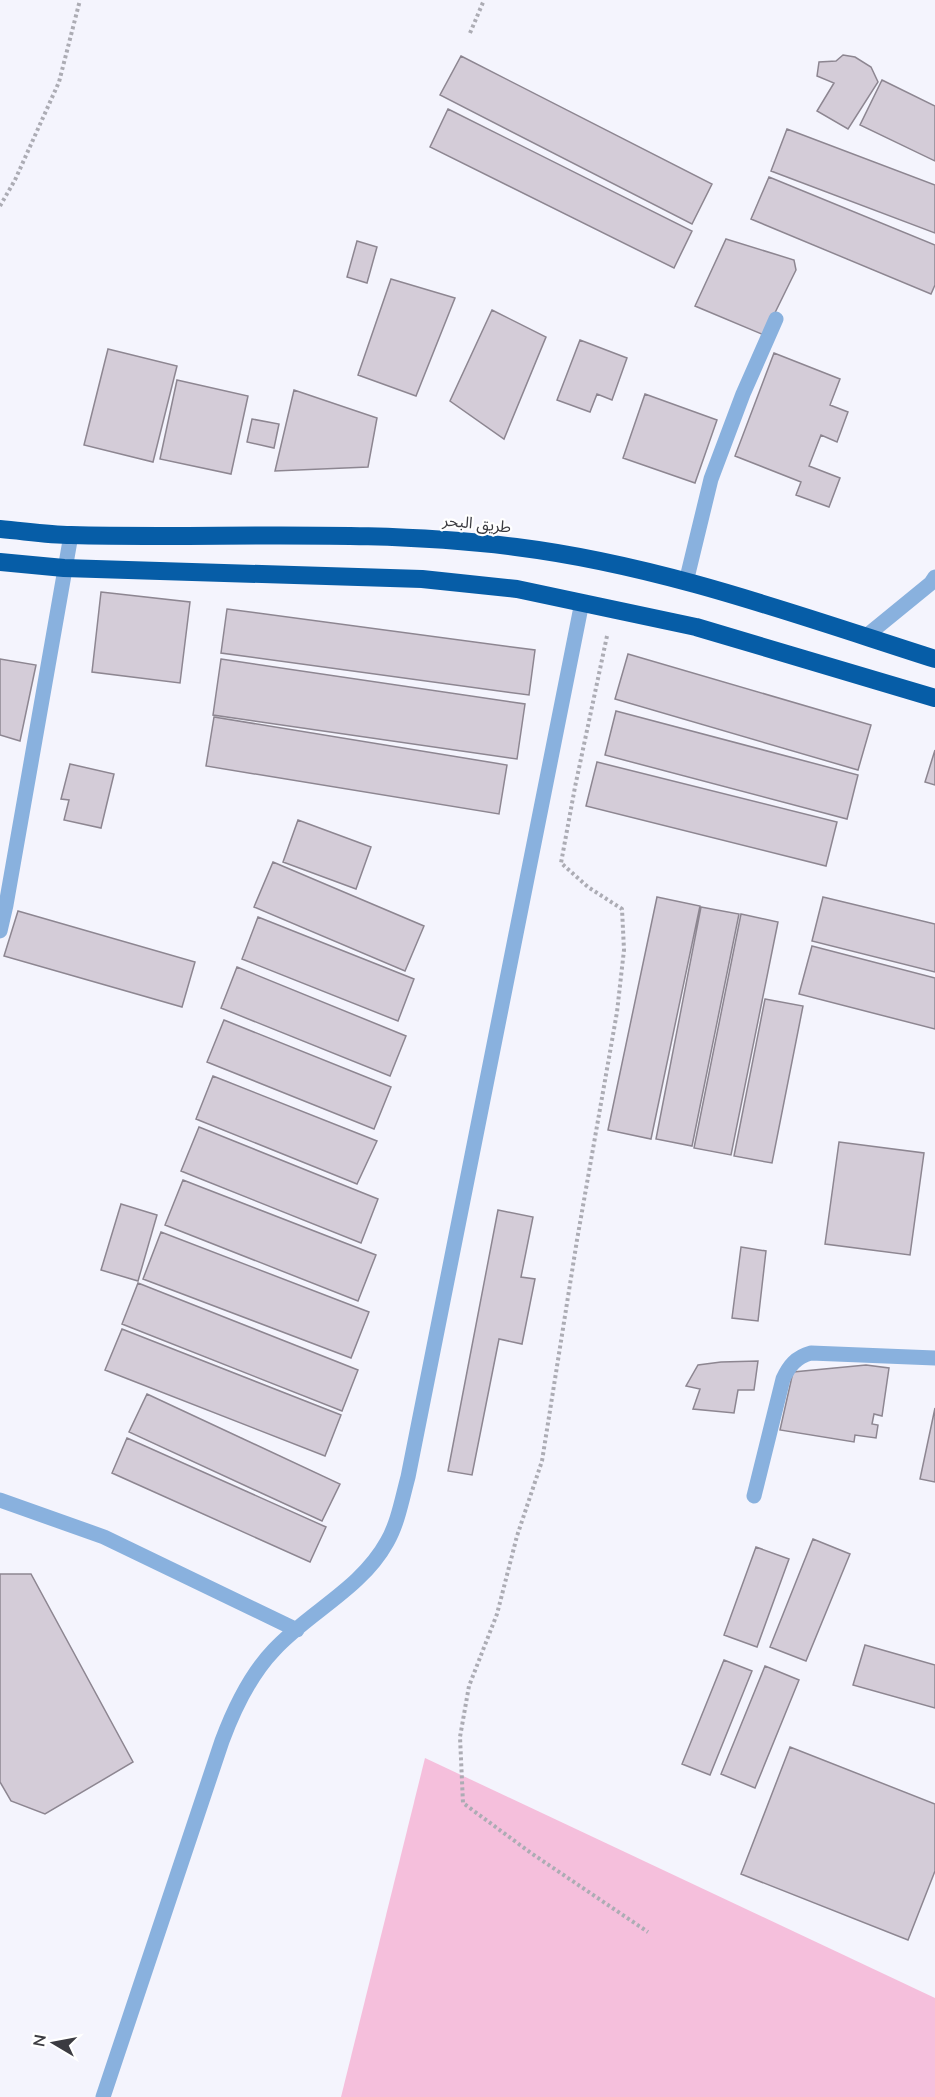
<svg xmlns="http://www.w3.org/2000/svg" width="935" height="2097" font-family="Mulish,'Noto Sans Arabic',sans-serif">
  <rect width="100%" height="100%" fill="#f4f4fd"/>
  <path fill="#f5bfdc" d="M425 1758 935 1998V2097H341Z"/>
  <path fill="#d4ccd8" stroke="#8d8691" stroke-width="1.5" d="M843 55 855 57 871 67 878 82 848 129 817 111 834 83 817 76 819 62 836 61Z
    M461 56 712 184 692 224 440 95Z
    M882 80 935 106V161L860 125Z
    M448 109 692 231 674 268 430 147Z
    M787 129 935 185V233L771 171Z
    M769 177 935 245V285L931 294 751 219Z
    M726 239 794 260 796 270 764 335 695 306Z
    M357 241 377 247 367 283 347 277Z
    M391 279 455 298 416 396 358 375Z
    M492 310 546 337 504 439 450 401Z
    M580 340 627 358 612 400 597 394 590 412 557 400Z
    M108 349 177 366 153 462 84 445Z
    M774 353 840 379 830 405 848 412 837 442 821 435 809 466 840 478 829 507 796 495 801 482 735 456Z
    M177 380 248 396 231 474 160 459Z
    M294 390 377 418 368 467 275 471Z
    M645 394 717 420 695 483 623 458Z
    M252 419 279 424 274 448 247 442Z
    M101 592 190 602 180 683 92 672Z
    M227 609 535 650 529 695 221 653Z
    M628 654 871 725 858 770 615 699Z
    M0 659 36 665 20 741 0 735Z
    M221 659 525 704 517 759 213 715Z
    M616 711 858 775 847 819 605 755Z
    M214 717 507 765 499 814 206 766Z
    M935 750V785L925 782Z
    M597 762 837 822 826 866 586 806Z
    M70 764 114 774 101 828 64 820 69 800 61 799Z
    M298 820 371 847 356 889 283 862Z
    M273 862 424 926 405 971 254 907Z
    M657 897 700 906 651 1139 608 1130Z
    M823 897 935 924V972L812 941Z
    M701 907 739 914 692 1146 656 1139Z
    M18 911 195 962 182 1007 4 956Z
    M741 914 778 922 731 1155 694 1148Z
    M258 917 414 979 398 1021 242 959Z
    M812 946 935 978V1029L799 994Z
    M237 967 406 1036 390 1076 221 1008Z
    M765 999 803 1006 772 1163 734 1156Z
    M224 1020 391 1087 374 1129 207 1062Z
    M213 1076 377 1141 357 1184 196 1119Z
    M199 1127 378 1199 361 1243 181 1171Z
    M839 1142 924 1153 910 1255 825 1244Z
    M183 1180 376 1255 358 1301 165 1225Z
    M121 1204 157 1215 138 1281 101 1270Z
    M498 1210 533 1217 521 1277 535 1279 522 1344 499 1339 472 1475 448 1471Z
    M161 1232 369 1312 351 1358 143 1279Z
    M741 1247 766 1251 758 1321 732 1318Z
    M138 1283 358 1370 342 1411 122 1324Z
    M122 1329 341 1415 325 1456 105 1370Z
    M758 1361 754 1390H738L734 1413 693 1409 700 1389 686 1386 698 1365 721 1362Z
    M866 1365 889 1368 882 1416 874 1414 872 1424 878 1425 876 1438 855 1435 854 1442 780 1430 793 1372Z
    M147 1394 340 1484 322 1521 129 1432Z
    M935 1408V1482L920 1479Z
    M127 1438 326 1527 310 1562 112 1473Z
    M813 1539 850 1554 806 1661 770 1647Z
    M756 1547 789 1559 757 1647 724 1635Z
    M0 1574H31L133 1762 45 1814 11 1801 0 1782Z
    M865 1645 935 1665V1708L853 1685Z
    M724 1660 752 1671 710 1775 682 1764Z
    M765 1666 799 1680 755 1788 721 1774Z
    M790 1747 935 1804V1871L908 1940 741 1874Z"/>
  <g fill="none" stroke-linecap="round" stroke-linejoin="round">
    <path stroke="#acacb4" stroke-width="4" stroke-dasharray="3 3" stroke-linecap="butt" d="M470 33 484 0
      M0 206 15 180 59 82 80 0
      M607 636 575 787 561 863 588 887 622 909 624 950 617 1012 577 1240 542 1461 517 1536 497 1614 469 1686 460 1737 463 1803 531 1853 648 1932"/>
    <path stroke="#89b1de" stroke-width="15" d="M686 582 711 479 743 394 776 319
      M865 637 931 583 935 577
      M0 931 6 905 71 535
      M754 1496 783 1379C789 1366 796 1357 811 1353L935 1358
      M0 1500 104 1537 297 1630
      M103 2097 222 1741C234 1709 250 1675 274 1650 309 1612 361 1589 387 1542 398 1523 402 1499 408 1477L582 602"/>
    <path stroke="#065da7" stroke-width="18" d="M0 529C24 531 48 535 71 535 219 539 369 528 516 547 660 565 797 615 935 659
      M0 562 64 568 422 579 517 589 696 627 935 698"/>
  </g>
  <g text-anchor="middle" stroke-width="4.5" stroke-linejoin="round" paint-order="stroke">
    <g font-size="16" fill="#3b3b41" stroke="#fff">
      <text transform="translate(477 523) rotate(6)" y="6">طريق البحر</text>
    </g>
  </g>
  <g transform="translate(54 2043) rotate(280)" stroke="#ffffff" stroke-width="4.5" paint-order="stroke">
  <path d="M0-4.5L10 22L0 15L-10 22Z" fill="#3b3b41"/>
  <text y="-9" font-size="16" font-weight="bold" text-anchor="middle" fill="#3b3b41">N</text>
  </g>
</svg>
